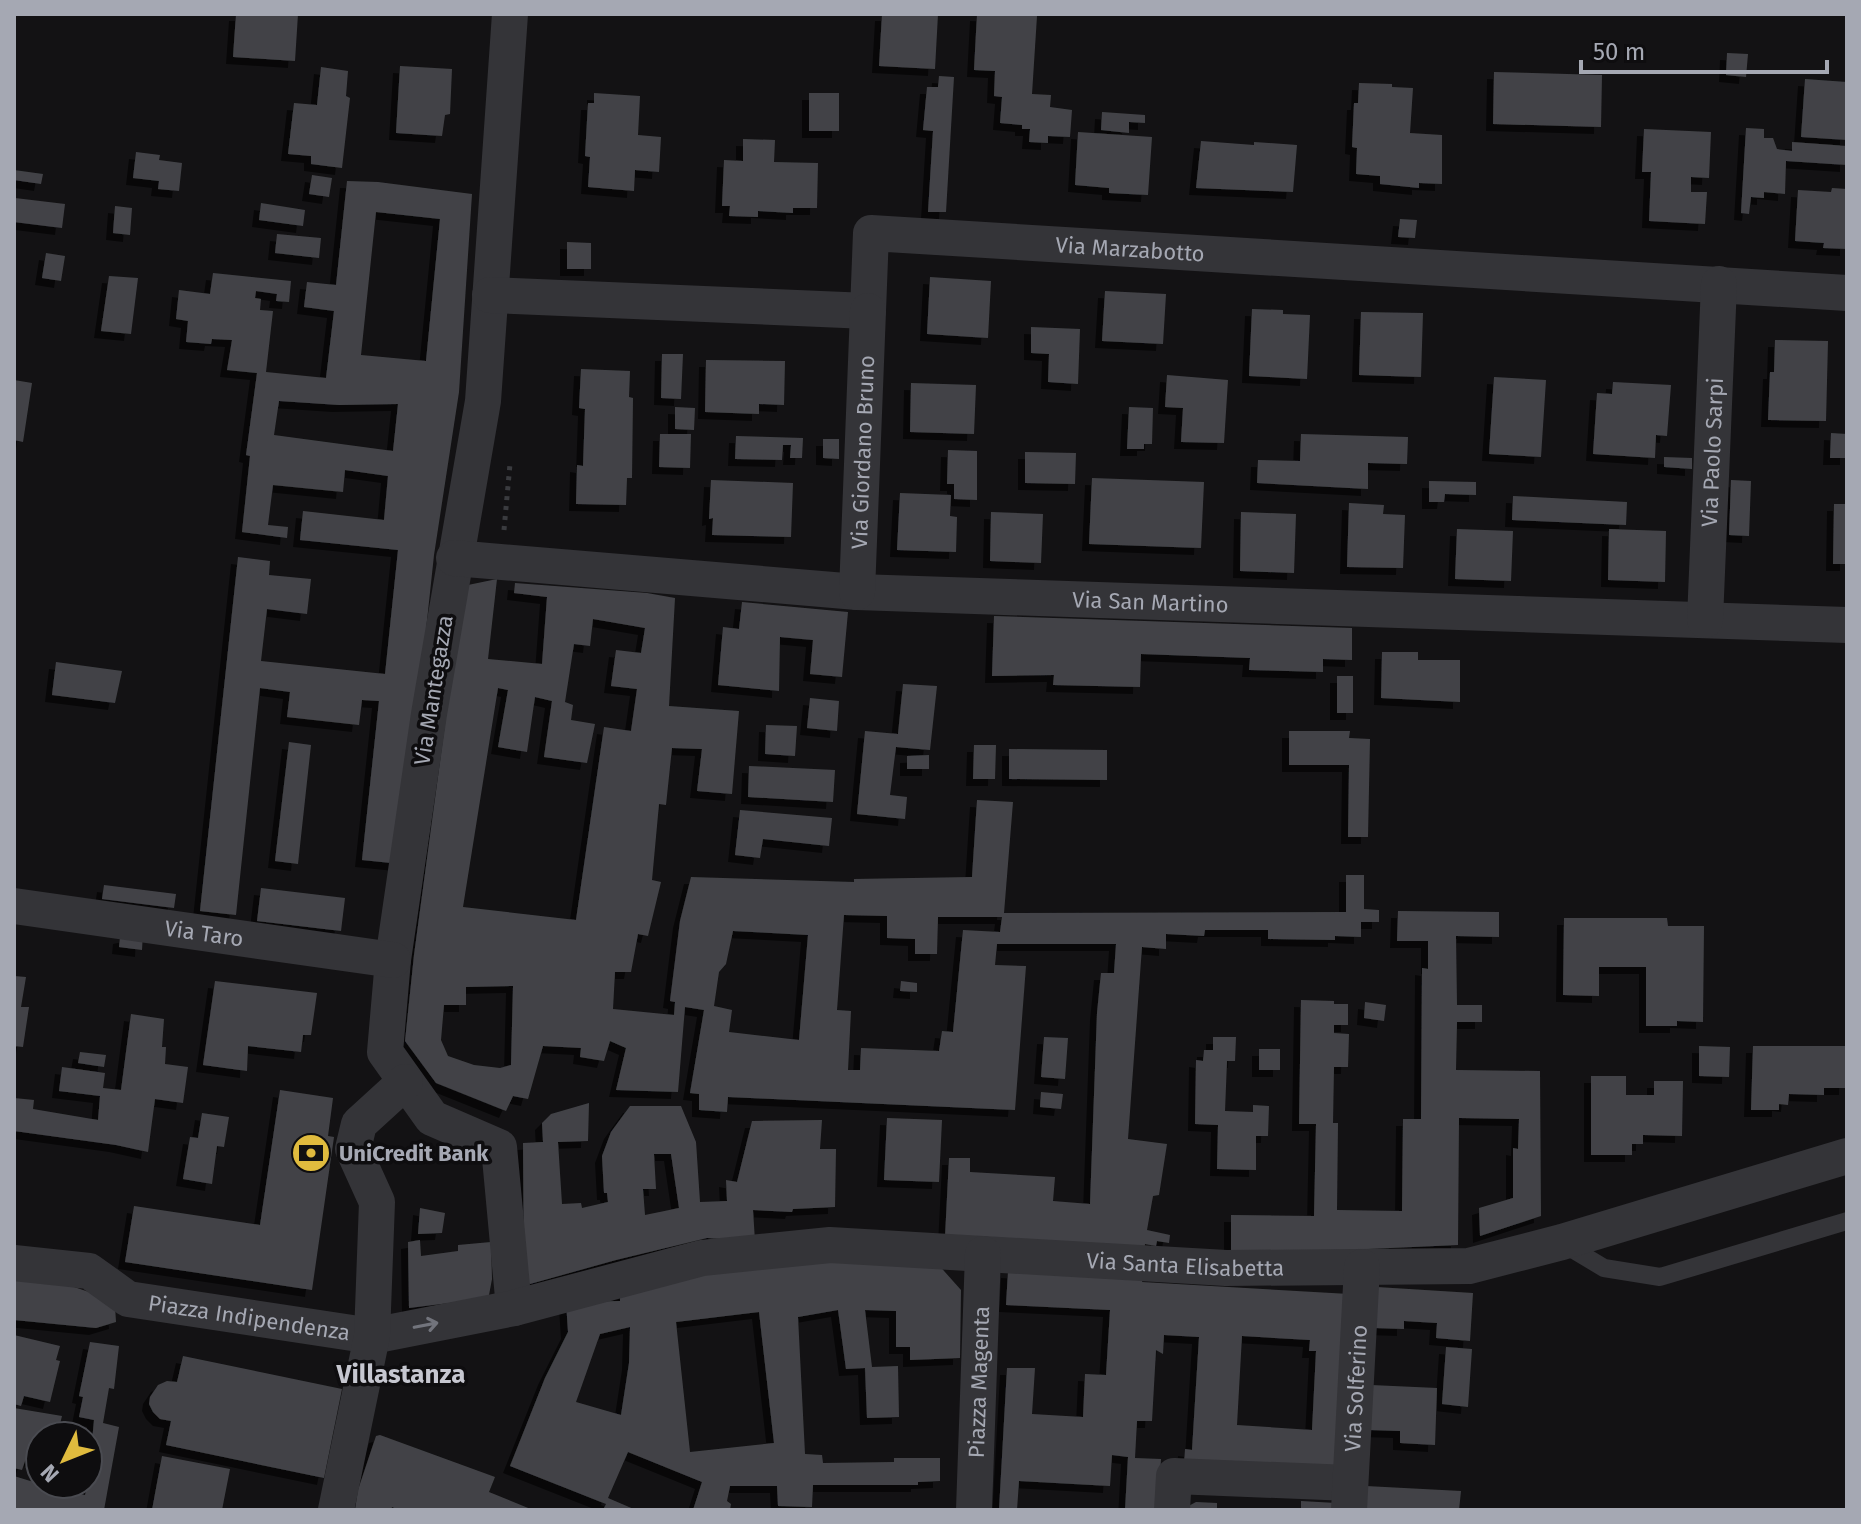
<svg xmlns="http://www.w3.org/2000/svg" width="1861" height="1524" font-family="'Fira Sans',sans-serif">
  <defs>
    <filter id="shadow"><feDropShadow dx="-7" dy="7" stdDeviation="0" flood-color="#0009"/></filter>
  </defs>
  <rect width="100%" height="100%" fill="#131214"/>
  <path fill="#424347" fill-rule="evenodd" filter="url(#shadow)" d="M236 14H298L295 61 233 57Z
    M882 14H938L935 69 879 66Z
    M977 14 1037 16 1032 94 1051 95 1050 107 1072 110 1070 137 1048 136V143L1029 142 1030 129H1022V125L1000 123 1002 97 994 96 995 71 974 70Z
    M1727 53 1748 54 1746 77 1726 75Z
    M400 66 452 69 450 114 445 115 442 136 396 133Z
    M321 67 348 71 346 96 350 98 342 168 311 164V156L288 154 294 103 317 105Z
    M1494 72 1602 75 1601 127 1493 124Z
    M939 76 954 77 946 212H928L933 131 923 130 927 87H938Z
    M1805 79 1847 82V140L1801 137Z
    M1359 83 1392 84V87L1413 88 1410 133 1442 135V184L1419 183V188L1380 184V176L1356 174 1357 148 1352 147 1354 103H1358Z
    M594 93 640 96 638 135 661 137 659 172 635 170 634 191 588 187 590 157 585 156 588 103H594Z
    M809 93H839V131H809Z
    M1102 112 1145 115V123L1129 122V133L1101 130Z
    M1746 128 1764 129V138H1773L1777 149 1792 151V142L1847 146V165L1786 161 1785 194 1764 192V198L1751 197 1749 214 1741 213Z
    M1644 129 1711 132 1709 178 1691 177V192H1707L1705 224 1649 221 1651 172H1642Z
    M1078 132 1152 137 1148 195 1109 193V188L1075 185Z
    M743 139 775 140 774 162 818 163 817 208H793V213L758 211V217L729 216 730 206H722L724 160 743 161Z
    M1201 141 1254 145V142L1297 145 1293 192 1196 188Z
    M136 152 160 155 159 160 182 163 179 191 158 189 159 181 133 178Z
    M14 170 43 174 41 184 14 180Z
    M312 175 332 178 329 197 309 194Z
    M347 181 378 182 472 194 459 392 434 555 401 864 362 860 379 701 362 700 359 725 287 717 290 692 260 688 236 915 200 911 238 557 270 561 269 575 311 579 307 614 267 609 261 661 385 674 398 550 300 540 303 511 384 520 388 476 345 470 343 492 273 485 268 525 288 527 287 538 242 532 250 456 246 455 257 373 227 370 232 340 212 339 211 344 186 342 188 321 176 319 179 290 210 294 213 273 291 281 289 302 276 301 277 294 256 291 255 298 261 299 260 310 273 311 266 372 326 378 334 311 304 307 307 282 336 285ZM376 212 440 219 426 361 361 355ZM279 401 339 405 398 404 393 451 274 435Z
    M1832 188 1847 189V249L1823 248 1824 243 1795 241 1798 190 1831 192Z
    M15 198 65 204 62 228 14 222Z
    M261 203 305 210 303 226 259 220Z
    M115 206 132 208 130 235 113 233Z
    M1400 219 1417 220 1415 238 1398 237Z
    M277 234 321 238 319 258 275 253Z
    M567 242 591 243V269H567Z
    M46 253 65 256 61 281 42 278Z
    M109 276 138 278 131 334 101 331Z
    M930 277 991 281 988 338 927 334Z
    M1105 291 1166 294 1163 344 1102 341Z
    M1252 309 1283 310V314L1310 315 1307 379 1249 376Z
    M1361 312 1423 313 1421 377 1359 375Z
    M1031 327 1080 329 1078 384 1048 382 1049 354 1031 353Z
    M1775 340 1828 341 1826 421 1768 420 1770 372H1774Z
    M662 354H683L681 399 661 398Z
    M706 360 785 361 784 405 759 404V414L705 412Z
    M581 369 630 371 629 397 633 398 632 478H627L626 505 576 504 577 465 583 466 585 409 579 408Z
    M1167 375 1228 380 1224 443 1181 442 1183 408 1165 407Z
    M1494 377 1546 380 1541 457 1489 454Z
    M14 380 32 383 23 442 14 440Z
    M1613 382 1671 385 1667 436 1656 435 1655 458 1593 454 1597 393 1612 394Z
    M911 383 976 385 974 434 910 432Z
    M675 407 695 408 694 430 675 429Z
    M1129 407 1153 408 1152 444H1144V449H1127Z
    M1831 433 1847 434V458H1830Z
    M660 434H691L690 468 659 467Z
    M1301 434 1408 437 1407 464 1368 463V489L1257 483 1258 460 1300 461Z
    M736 436 803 438 802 458H790L791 445H783L782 460 735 459Z
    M823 439H839V459L823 458Z
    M948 450 977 451V500L954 499V484H947Z
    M1025 452 1076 453 1075 484 1025 483Z
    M1664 457 1692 458V469L1664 467Z
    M1092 478 1204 482 1201 548 1089 544Z
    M711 480 793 483 791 537 712 535 713 518 709 519Z
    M1731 480 1751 481 1749 536 1729 535Z
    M1429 481 1476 482V495L1445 494 1444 502H1429Z
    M900 493 951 495 950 516 957 517 956 552 897 550Z
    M1513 496 1627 502 1626 525 1512 520Z
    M1349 503 1384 505 1383 514 1405 515 1403 568 1347 567Z
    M1834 504H1847V564H1833Z
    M991 512 1043 514 1041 563 990 561Z
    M1241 512 1296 514 1294 573 1240 571Z
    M1457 529 1513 531 1511 581 1455 579Z
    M1609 529 1666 531 1665 582 1608 580Z
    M497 579 488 659 542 664 547 597 514 593 515 583 647 593 675 598 669 706 739 711 732 794 697 791 702 749 672 748 666 805 659 804 652 880 661 882 648 936 638 934 631 972H615L613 1009 674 1015 675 1002 670 1001 680 921 691 877 854 882V879L972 877 977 800 1013 802 1004 913 1346 912V875H1364V909L1379 910V922H1361V937L1335 936V940L1268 939V930H1205L1204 936 1166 934V949L1142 947 1128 1139 1167 1144 1159 1195 1153 1196 1147 1230 1170 1235 1169 1243 1157 1241 1156 1246 1145 1244 1144 1251 945 1237 949 1158H970V1172L1055 1177 1053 1201 1090 1204 1097 1013 1101 973H1114L1116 944H997L995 965 1026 966 1015 1110 728 1097 727 1112 699 1110V1094L690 1093 704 1010 685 1007 678 1092 616 1090 626 1048 610 1041 604 1061 580 1057 581 1048 543 1046 528 1099 513 1096 506 1111 436 1083 405 1041 414 955 463 591 468 585ZM593 619 645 628 641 653 616 650 611 686 637 689 631 731 604 727 576 920 463 907 498 688 508 690 498 747 527 752 535 697 552 701 544 757 587 763 595 724 571 720 573 705 565 702 574 644 590 646ZM844 915 887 916V938L915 939V954H937L938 917H1002L1000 932 963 930 953 1032 942 1031 939 1051 861 1048 860 1070H848L851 1011 837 1010ZM733 931 808 935 799 1040 729 1032 732 1010 714 1006 719 972 726 964ZM513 986 511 1065 500 1068 474 1065 448 1056 441 1040 444 1005H466V987Z
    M742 602 848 612 842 677 810 674 813 640 780 637 779 691 718 685 723 627 739 629Z
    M994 616 1352 628V660L1323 659V672L1249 670 1250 658 1141 654 1140 687 1053 685 1054 675 992 676Z
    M1382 652H1418V660H1460V702L1381 698Z
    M56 662 122 671 115 703 52 695Z
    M1337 676H1353V713H1337Z
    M903 684 937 686 930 750 896 747 890 795 907 797 905 819 857 814 865 731 898 734Z
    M810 698 839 701 837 731 807 728Z
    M766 725 797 726 795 756 765 754Z
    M1289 731H1350L1349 738 1370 739 1368 837H1348L1349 765H1289Z
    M289 742 311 745 298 864 275 861Z
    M974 745H996L995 779H973Z
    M1009 749 1107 750V780L1009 779Z
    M929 755V769H907V756Z
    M749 766 835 770 833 802 748 797Z
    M740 810 832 818 829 846 763 839 760 858 735 855Z
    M104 885 176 894 174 908 102 899Z
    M261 888 345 898 341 931 257 921Z
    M1398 911 1499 912V937L1456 936 1457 1005H1482V1022H1457L1456 1070 1540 1071 1541 1216 1480 1236 1479 1208 1513 1198V1148L1518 1149 1519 1119 1459 1118 1458 1245 1345 1250H1231V1215L1314 1216 1316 1124H1299L1301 1000 1334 1001V1004H1348V1025H1334V1033L1349 1034 1348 1067H1334L1333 1123H1338L1337 1210 1402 1211 1403 1119H1421L1422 968 1428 969V941H1397Z
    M1564 918H1667L1668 926H1704L1703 1022 1677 1021V1026H1646V967H1599V996L1563 995Z
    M143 932 142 950 119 947 120 937Z
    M14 976 26 977 21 1007H29L23 1047 14 1046Z
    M215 981 317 993 311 1035H303L301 1052 248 1046 247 1071 203 1065Z
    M901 981 917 983V992L900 991Z
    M1365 1002 1386 1005 1384 1021 1364 1018Z
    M131 1014 164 1019 162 1047H166L165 1064 188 1067 183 1103 155 1099 148 1152 116 1145 14 1131V1098L34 1100 33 1109 98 1120 100 1096 59 1091 62 1067 105 1073 103 1088 121 1090Z
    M1044 1037 1068 1038 1065 1079 1041 1077Z
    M1213 1037H1236L1235 1061H1227L1225 1111 1253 1112V1105L1269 1106 1268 1136H1256V1170L1217 1169 1218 1125 1195 1124 1196 1060 1203 1061 1204 1050H1213Z
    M1699 1046 1730 1047 1729 1077 1699 1076Z
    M1753 1046H1847L1846 1088H1824V1095L1789 1094 1788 1105 1779 1104V1110H1751Z
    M1259 1049H1280V1070H1259Z
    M80 1052 106 1055 104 1067 78 1063Z
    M1591 1076H1626V1095H1654V1081H1683L1682 1136 1643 1135V1144H1632V1155H1591Z
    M280 1090 333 1098 328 1136 334 1137 312 1290 125 1262 134 1206 260 1225Z
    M1041 1092 1063 1094 1061 1109 1040 1107Z
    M589 1103 588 1141 558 1142 562 1204 581 1203 582 1208 608 1202 607 1193H604L602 1156 611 1132 630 1106H681L696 1142 700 1202 727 1201 726 1180 737 1182 752 1121 822 1120 820 1149H836L835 1207 793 1209 792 1212 753 1210 755 1241 707 1238 616 1260 530 1284 524 1280 523 1143 543 1142 542 1123 551 1114ZM654 1154H671L679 1208 645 1215 643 1189H656Z
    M202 1113 229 1117 224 1147 217 1146 212 1184 183 1179 190 1137 198 1138Z
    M887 1118 942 1120 939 1182 884 1180Z
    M420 1208 445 1213 442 1233 418 1234Z
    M420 1240 421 1256 458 1251V1245L491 1242 492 1279 489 1295 481 1299 409 1308 408 1242Z
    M856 1260 936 1262 961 1290 960 1358 910 1360V1347H896V1311L865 1310 872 1367 898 1366 899 1417 867 1418 865 1368 846 1369 838 1310 798 1317 805 1454 822 1455 823 1463 894 1462V1458H940V1481L918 1482V1485H813L812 1507 778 1506 777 1486H730L727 1501 731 1504 730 1510H693L702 1482 628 1452 608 1498 636 1510H603L606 1504 510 1466 545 1378 568 1332 566 1302 620 1301V1286L760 1268ZM759 1312 774 1443 690 1452 676 1322ZM630 1327 629 1363 621 1415 576 1402 600 1334Z
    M1008 1271 1143 1279 1142 1282 1349 1294 1338 1474 1184 1464 1185 1449 1192 1450 1199 1337 1164 1335 1163 1354 1156 1350 1152 1421H1137L1135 1458 1161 1459 1158 1510H1125L1128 1457 1112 1455 1110 1486 1019 1481 1017 1510H999L1007 1368H1035L1032 1414 1083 1417 1085 1374 1106 1375 1110 1310 1006 1305ZM1242 1336 1310 1340 1309 1351H1316L1312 1430 1237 1425Z
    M14 1280 59 1282 98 1295 115 1306 116 1322 96 1328 14 1320Z
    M1377 1287 1473 1293 1470 1341 1436 1338 1437 1323 1404 1321V1329L1374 1328Z
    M14 1335 60 1346 56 1360 60 1361 50 1402 24 1396 21 1406 14 1404Z
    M90 1342 119 1346 114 1389 109 1388 103 1423 119 1427 104 1510H14V1476L40 1484 72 1487 71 1492 85 1495 88 1484 94 1420 79 1417 83 1397 79 1396Z
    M1446 1347 1472 1349 1468 1407 1442 1404Z
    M183 1356 342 1389 324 1478 166 1445 171 1421 160 1419 153 1412 149 1404 150 1397 158 1385 167 1381 177 1382Z
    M1371 1385 1437 1388 1435 1445 1400 1443V1431L1369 1430Z
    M14 1408 62 1416 57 1436H40V1462L26 1458 22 1470 14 1468Z
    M380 1435 495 1477 489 1492 533 1510H399L392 1507 391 1510H355L358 1490 376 1436Z
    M162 1456 230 1469 222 1510H152Z
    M1366 1486 1461 1491 1459 1510H1365Z
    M1301 1501 1336 1503V1510H1301Z
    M1196 1502 1217 1503V1510H1181Z"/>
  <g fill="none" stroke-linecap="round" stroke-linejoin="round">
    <path stroke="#3a3b3f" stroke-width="5" stroke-dasharray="4 6" stroke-linecap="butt" d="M504 530 510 464"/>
    <path stroke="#343438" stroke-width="18" d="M1564 1244 1604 1268 1660 1277 1847 1221"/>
    <g stroke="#343438" stroke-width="36">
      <path d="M510 14 483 401 429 714 393 960 385 1052 432 1118 499 1147 514 1308"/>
      <path id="s1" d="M490 295 868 311 871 233 1847 293"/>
      <path id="s2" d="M454 558 857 592 1847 625"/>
      <path id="s3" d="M857 592 868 311"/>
      <path id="s4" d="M1705 620 1719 284"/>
      <path id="s5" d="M14 906 393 960"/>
      <path id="s6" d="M14 1263 89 1271 128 1299 372 1336 514 1308 702 1258 830 1245 1226 1268 1469 1266 1562 1242 1847 1156"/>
      <path d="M336 1510 372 1336 377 1202 353 1149 359 1124 405 1082"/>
      <path id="s7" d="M974 1510 983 1254"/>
      <path d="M1172 1510 1174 1476 1350 1483"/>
      <path id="s8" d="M1349 1510 1362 1267"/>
    </g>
  </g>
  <defs><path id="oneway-shaft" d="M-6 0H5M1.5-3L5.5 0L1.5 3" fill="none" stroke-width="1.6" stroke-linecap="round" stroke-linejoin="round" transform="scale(2)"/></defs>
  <use stroke="#72747c" href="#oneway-shaft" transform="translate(426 1325) rotate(-11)"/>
  <defs>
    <g id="bank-disc" transform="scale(2)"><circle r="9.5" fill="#e0bb3e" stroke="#0e0d0f"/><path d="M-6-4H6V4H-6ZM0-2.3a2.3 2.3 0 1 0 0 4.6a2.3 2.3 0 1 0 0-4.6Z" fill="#111"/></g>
  </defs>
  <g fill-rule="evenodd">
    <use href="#bank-disc" x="311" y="1153"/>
  </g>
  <g text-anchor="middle" stroke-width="7" stroke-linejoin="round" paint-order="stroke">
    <g font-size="22" fill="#a5a8b3" stroke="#0e0d0f">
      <text dy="8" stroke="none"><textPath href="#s1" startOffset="716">Via Marzabotto</textPath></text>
      <text dy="8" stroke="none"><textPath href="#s3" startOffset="140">Via Giordano Bruno</textPath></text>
      <text dy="8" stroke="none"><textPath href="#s4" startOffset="168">Via Paolo Sarpi</textPath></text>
      <text dy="8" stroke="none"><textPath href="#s2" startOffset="698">Via San Martino</textPath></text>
      <text transform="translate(433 690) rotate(-81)" y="8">Via Mantegazza</text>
      <text dy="8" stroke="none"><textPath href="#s5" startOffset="192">Via Taro</textPath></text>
      <text dy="8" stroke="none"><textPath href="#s6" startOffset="1194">Via Santa Elisabetta</textPath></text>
      <text dy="8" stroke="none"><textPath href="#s6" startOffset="246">Piazza Indipendenza</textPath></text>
      <text dy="8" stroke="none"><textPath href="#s7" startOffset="128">Piazza Magenta</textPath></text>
      <text dy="8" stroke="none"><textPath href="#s8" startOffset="122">Via Solferino</textPath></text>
    </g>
    <g font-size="22" font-weight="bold" fill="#a5a8b3" stroke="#0e0d0f" text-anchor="start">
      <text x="339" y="1161">UniCredit Bank</text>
    </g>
    <g font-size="26" font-weight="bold" fill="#c6c7d0" stroke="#0e0d0f">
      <text x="401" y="1383">Villastanza</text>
    </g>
  </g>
  <rect width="1861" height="1524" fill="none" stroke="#a5a8b3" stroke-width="32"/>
  <g transform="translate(64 1460) rotate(227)"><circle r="38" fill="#0e0d0f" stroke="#4a4b51" stroke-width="2"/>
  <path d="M0-6L14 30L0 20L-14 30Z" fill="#e0bb3e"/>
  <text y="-12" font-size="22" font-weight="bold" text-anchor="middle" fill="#a5a8b3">N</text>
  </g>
  <path d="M1581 60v12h246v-12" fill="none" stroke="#a5a8b3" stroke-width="4"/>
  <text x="1593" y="60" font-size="24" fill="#a5a8b3" stroke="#0e0d0f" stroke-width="6" paint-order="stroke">50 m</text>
</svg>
